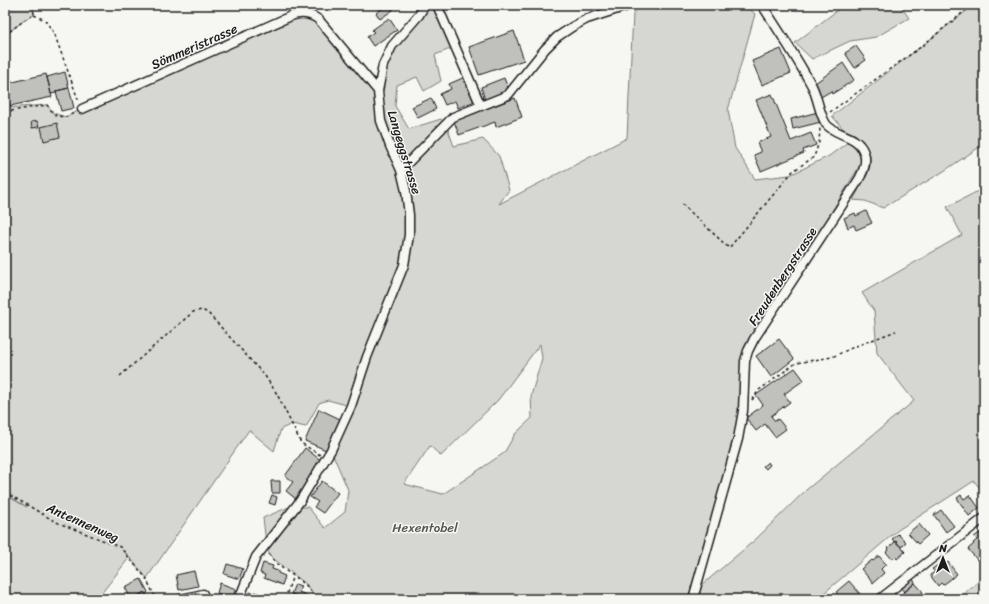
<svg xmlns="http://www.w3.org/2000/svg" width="989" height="604" font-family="Sriracha,sans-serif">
  <rect width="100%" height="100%" fill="#f6f6f2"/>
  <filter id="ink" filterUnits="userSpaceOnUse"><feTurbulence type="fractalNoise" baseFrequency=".025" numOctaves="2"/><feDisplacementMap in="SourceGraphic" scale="8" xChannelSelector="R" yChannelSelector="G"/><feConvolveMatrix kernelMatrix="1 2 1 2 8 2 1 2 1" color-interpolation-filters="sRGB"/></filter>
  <g filter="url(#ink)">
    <path fill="#d6d6d2" stroke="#797977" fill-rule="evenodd" d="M5 5H33L34 15 26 19 5 35Z
      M425 5H437L455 47 435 55 441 81 424 91 417 77 397 85 395 106 409 129 441 119 446 124 454 146 483 139 499 156 509 190 499 204 627 138 633 14 639 5H746L755 14 728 110 735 148 755 179 790 175 829 156 852 139 832 116 974 5H984V144L944 171 883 208 865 201 853 200C862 186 865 173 865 157L750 346 742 418 696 590 756 539 806 490 914 401 877 353 874 311 862 293 962 235 947 207 984 188V493L974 481 898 530 817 599H699L696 591 693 599H316L306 584 270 556 266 543 263 518 289 507H308L325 528 345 512 348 490 331 450 350 406 328 400 319 403 306 427 292 424 281 429 274 451 249 430 147 578 124 551 129 558 97 599H5V495L27 507 5 494V108L47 105 53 113 66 117 82 109 292 18 312 17 378 90 383 65ZM540 344 542 358 531 396 532 418 515 434 504 453 443 494 404 484 430 446 441 456 498 400Z
      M844 5H900L909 18 876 37 850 41 812 59 795 43Z
      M984 577V599H957Z"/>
    <path fill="#c0c0bd" stroke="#1c1c1c" d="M314 5H323L316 8Z
      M387 5H390L393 10 380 19 376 13Z
      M389 18 397 30 373 46 367 37 374 32 372 30Z
      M514 31 524 60 479 75 469 47Z
      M856 46 866 60 855 68 845 53Z
      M781 49 791 73 762 85 752 61Z
      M843 63 854 80 832 94 831 91 821 97 814 86 816 85 815 83Z
      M65 72 69 88 56 91V93L51 94 47 77Z
      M46 74 52 97 10 106V104L5 106V84Z
      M465 77 475 101 458 108 455 101 445 105 440 94 451 89 449 84Z
      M504 78 509 91 485 100 481 87Z
      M69 88 74 108 61 111 56 91Z
      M772 94 791 141 811 133 816 145 803 150 804 153 761 171 754 155 761 152 757 143 771 137 756 100Z
      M431 98 436 109 418 118 412 107Z
      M515 98 522 117 496 127 495 122 459 135 454 121Z
      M818 112 821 122 793 129 791 119Z
      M37 121 39 127 32 128 31 122Z
      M57 123 60 137 44 141 41 127Z
      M866 211 872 223 856 230 854 225 848 228 844 218 855 213 856 216Z
      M779 339 794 359 771 377 756 356Z
      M795 368 804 380 784 394 790 402 771 416 775 421 778 419 786 429 775 437 765 424 756 431 746 418 763 405 756 395Z
      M319 409 340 419 326 450 305 441Z
      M305 448 323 462 296 499 286 491 293 482 285 476Z
      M768 462 770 465 766 469 763 466Z
      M271 481H280V493H272Z
      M322 481 338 493 323 513 314 507 318 502 310 497Z
      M272 495 277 497 275 505 269 503Z
      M961 495 964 499 970 495 979 508 969 516 957 498Z
      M941 510 954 526 946 532 934 515Z
      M919 524 928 535 918 544 908 533Z
      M981 532 982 534 984 533V557L978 561 968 549 974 544 973 543 977 540 974 537Z
      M898 534 906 542 901 547 892 539Z
      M896 541 905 552 897 559 895 556 892 559 886 552 889 549 888 548Z
      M879 556 886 564 881 569 884 573 873 583 861 569 872 560 873 561Z
      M948 562 957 574 943 585 941 583 938 586 930 575 935 572 932 569 941 563 943 566Z
      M263 563 273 566 272 569 278 571V573L285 576 282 585 264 578 265 575 260 573Z
      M227 564 243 569 239 579 224 574Z
      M194 571 198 586 179 590 176 575Z
      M141 579 148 592 146 594 144 592 134 599H131L125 587Z
      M913 579 915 583 905 592 902 588Z
      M849 581 860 594 854 599H842L836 592Z
      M220 583 236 589 232 599 217 593Z
      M915 583 923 592 914 599H900L898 597Z
      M295 584 301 586 299 592 308 596 307 599H293L295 595 291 594Z
      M144 592 150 599H134Z
      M250 592 254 594 255 592 266 596 265 598 269 599H249L250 598 248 597Z"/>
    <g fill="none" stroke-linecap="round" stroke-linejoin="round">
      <g stroke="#1c1c1c" stroke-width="11">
        <path id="minor" d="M437 5 481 106
          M82 109 291 16C301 12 310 13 319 20L378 91
          M401 170 453 117 508 95 545 49 557 37 572 27 587 19 630 5
          M181 599 203 594
          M239 599 256 557 300 501 331 450 351 406 367 357 404 265 409 235V215L406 191 401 170 390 146 381 121 378 91 383 65 392 46 419 15 425 5
          M693 599 738 439 743 411 745 361 748 351 754 339 856 184C862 175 868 164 864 153 858 134 835 136 826 124 819 113 818 98 812 86 797 58 779 31 762 5
          M880 599 984 518"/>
      </g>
      <path stroke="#1c1c1c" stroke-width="1.5" stroke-dasharray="3 3" stroke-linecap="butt" d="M33 5 34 15
        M34 15 45 20 54 33 79 102
        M5 35 26 19 34 15
        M5 112 47 105 56 116 66 117 76 112
        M830 112 922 46 972 5
        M682 204 729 248 793 171 814 157 819 142 820 128
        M120 376 193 312 202 310 208 313 265 376 277 394 301 443 320 455
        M752 400 759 390 796 363 832 357 856 346 896 331
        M5 492 56 522 120 547 146 578 156 599
        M269 554C278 572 305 576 316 599
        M285 599 293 575"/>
      <use href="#minor" stroke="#f6f6f2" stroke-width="8"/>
    </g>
  </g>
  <g text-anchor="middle" stroke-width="3" stroke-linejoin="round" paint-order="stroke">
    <g font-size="13" fill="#1c1c1c" stroke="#f6f6f2">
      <text transform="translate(194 46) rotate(-24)" y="5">Sömmeristrasse</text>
      <text transform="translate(405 152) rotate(73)" y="5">Langeggstrasse</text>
      <text transform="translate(782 276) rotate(-57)" y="5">Freudenbergstrasse</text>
      <text transform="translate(83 522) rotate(24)" y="5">Antennenweg</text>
    </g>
    <g font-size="13" fill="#545453" stroke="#f6f6f2">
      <text x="425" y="532">Hexentobel</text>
    </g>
  </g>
  <rect width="989" height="604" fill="none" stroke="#f6f6f2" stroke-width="20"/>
  <rect x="10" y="10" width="969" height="584" fill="none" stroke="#1c1c1c" stroke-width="1.5" filter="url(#ink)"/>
  <g transform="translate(943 558)" stroke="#f6f6f2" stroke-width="3" paint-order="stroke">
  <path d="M0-3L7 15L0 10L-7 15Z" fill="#1c1c1c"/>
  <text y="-6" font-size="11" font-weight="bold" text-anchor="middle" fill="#1c1c1c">N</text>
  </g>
</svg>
